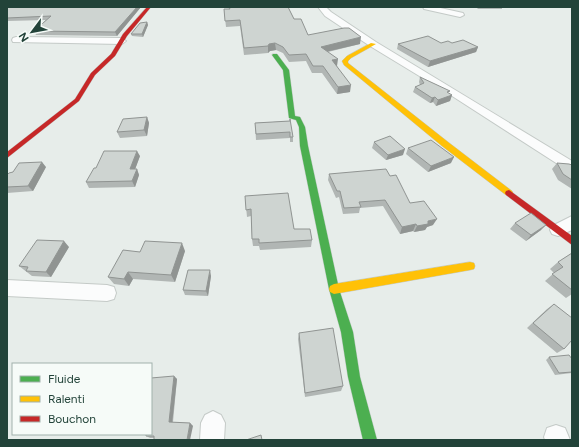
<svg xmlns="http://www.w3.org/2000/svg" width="579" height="447" font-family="Figtree,sans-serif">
  <rect width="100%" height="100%" fill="#e7edea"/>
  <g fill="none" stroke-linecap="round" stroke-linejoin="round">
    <g stroke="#c4cac7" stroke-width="2">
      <path id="street" d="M318 7H326L331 12 376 42 572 161V172L567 170 449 94 370 46 325 16Z
        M423 7H436L463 13 464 15 460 17 424 9Z
        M16 37 122 38 126 41 122 44 13 42 12 40 13 38Z
        M572 216V230L558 236 552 234 550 230 552 226Z
        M7 280 107 285 114 287 116 293 114 299 107 301 7 296Z
        M213 411 221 415 225 423 224 440H200L201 423 205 415Z
        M556 425 565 428 570 440H545L544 437 547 428Z"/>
    </g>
    <g stroke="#c3cbc7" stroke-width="1">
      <path id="fast" d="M273 54H277L289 70 295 116 300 117 305 127 308 146 339 289 353 332 360 377 377 440H363L348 377 341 332 329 289 300 146 299 127 296 120 289 118 283 70 272 55Z"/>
    </g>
    <g stroke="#c3cbc7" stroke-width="1">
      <path id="slow" d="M371 43 376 44 351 58 348 61V63L448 142 512 191 513 193 512 195H506L442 146 344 65 342 61 347 56Z
        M470 262 474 263 475 266 474 269 470 270 334 294 330 292 329 289 330 286 334 284Z"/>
    </g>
    <g stroke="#c3cbc7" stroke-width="1">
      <path id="jam" d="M147 7H151L127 36 115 56 95 75 79 101 7 158V152L75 99 91 73 111 54 123 34Z
        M509 190 572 236V245L506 195 505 193 506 191Z"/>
    </g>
    <use href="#street" fill="#fbfcfc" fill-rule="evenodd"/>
    <use href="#fast" fill="#4caf50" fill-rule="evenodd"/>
    <use href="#slow" fill="#ffc107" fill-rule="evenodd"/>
    <use href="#jam" fill="#c62828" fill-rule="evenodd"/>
  </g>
  <path fill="#b1b6b4" d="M7 7H141L117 36 36 35 34 31 46 20 7 21Z
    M228 7H288L294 19 308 35 360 44 328 52 337 66 350 92 337 94 322 73H312L306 61 289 62 283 53 276 50 270 51 268 53 244 55 240 26 226 27 224 9H229Z
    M476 7H502V9H478Z
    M147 22 148 25 143 37 132 36 131 34Z
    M441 43H452L478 47 476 52 428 67 397 49 398 44Z
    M420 77 452 95 450 101 436 106 433 102 430 103 413 92 415 87 420 85 419 82Z
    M147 117 149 123 147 136 120 138 117 132Z
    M290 121 293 137V142H290V138L256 140 255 123Z
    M374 142 403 155 386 160 372 148Z
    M408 148 451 163 428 172 406 154Z
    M140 156 135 169H137L139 175 135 187 89 188 86 182 96 168Z
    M557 163 572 165V189L558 180 552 169Z
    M46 167 33 191 7 193V175L13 172Z
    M329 174 390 176 410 203 433 225 427 227 425 230 414 232 413 231 400 234 383 206 360 208 359 213 343 214 339 197 336 198 328 180Z
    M245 196 294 229 312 240 311 247 260 250 259 246H253L252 239 251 216 247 217Z
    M515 223 541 230 526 241 510 229Z
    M69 247 51 277 32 276 19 266Z
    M185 251 175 282 133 279 129 286 114 284 108 277 140 252Z
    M572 253V294L566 298 545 281 554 273 550 269 558 262Z
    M211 276 208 296 185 295 183 290Z
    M554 304 564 349 557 353 527 328 547 309Z
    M299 333 343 386 341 391 305 397 298 339Z
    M549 357 572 359V373L555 375 546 360Z
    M174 376 177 379 173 422 190 423 193 426 154 438H150L146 436Z"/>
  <path fill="#909492" d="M137 7H141L117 36 115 32Z
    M147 22 148 25 143 37 142 34Z
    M361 37 360 44 321 53V47Z
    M275 43 276 50 270 51 268 53V46L269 44Z
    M478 47 476 52 428 67 430 61Z
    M338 59 337 66 332 67V60Z
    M351 85 350 92 337 94 338 87Z
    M452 95 450 101 436 106 438 100Z
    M435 97 433 102 430 103 432 98Z
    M147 117 149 123 147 136 144 130Z
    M405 149 403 155 386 160 388 155Z
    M137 151 140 156 133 175 130 169Z
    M454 157 451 163 428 172 431 166Z
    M42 162 46 167 33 191 28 186Z
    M137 169 139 175 135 187 132 181Z
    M437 219 433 225 427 227 425 230 414 232 417 226 428 221Z
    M416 224 413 231 400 234 402 227Z
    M546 225 541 230 526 241 531 235Z
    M64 241 69 247 51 277 46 272Z
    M182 243 185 251 175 282 171 275Z
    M210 270 211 276 208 296 206 291Z
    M128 272 133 279 129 286 124 279Z
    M174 376 177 379 172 424 169 422Z
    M190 423 193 426 190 440H187Z"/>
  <path fill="#ced4d1" stroke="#909492" d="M7 7H137L115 32 34 31 51 16 7 18Z
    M229 7H288L294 19H301L308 35 344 28H349L361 37 321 47 338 59 332 60 351 85 338 87 323 66H313L306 54 289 55 283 47 275 43 269 44 268 46 244 48 240 20 225 21 224 9H230Z
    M147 22 142 34H131L140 23Z
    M428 36 441 43 448 41 452 43 463 40 478 47 430 61 398 44Z
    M420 77 450 91 447 92 452 95 438 100 435 97 432 98 415 87 424 83Z
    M147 117 144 130 117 132 123 119Z
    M290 119 293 137H290V132L256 134 255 123 290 121Z
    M390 136 405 149 388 155 374 142Z
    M431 140 454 157 431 166 408 148Z
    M104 151H137L130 169H137L132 181 86 182 94 168H96Z
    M42 162 28 186 7 187V175L9 173 13 172 19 163Z
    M557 163 569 164 572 165V180L563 174Z
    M386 169 390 176 396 175 410 203 424 201 437 219 428 221V224L417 226 416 224 402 227 385 200 359 202 361 207 344 208 340 191H337L329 174Z
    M288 193 294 229H310L312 240 259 243V239H252L251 209 246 210 245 196Z
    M531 213 546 225 531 235 515 223Z
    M37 240 64 241 46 272 26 271 28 267 19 266Z
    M145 241 182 243 171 275 128 272 124 279 108 277 123 250 140 252Z
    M572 253V290L552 274 563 267 558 262Z
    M188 270H210L206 291 183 290Z
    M554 304 572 318V340L564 349 533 323Z
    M333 328 343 386 305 393 299 333Z
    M569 355 572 359V372L559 373 549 357Z
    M174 376 169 422 190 423 187 440H154V436H146V434H151V378Z
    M261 435 262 440H246Z"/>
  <rect width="579" height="447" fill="none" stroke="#224339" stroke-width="16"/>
  <rect x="12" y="363" width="140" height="72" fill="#f6fbf8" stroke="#a1b1ac"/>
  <rect x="20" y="376" width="20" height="6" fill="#4caf50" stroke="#a1b1ac"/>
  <text x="48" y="383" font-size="12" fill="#224339">Fluide</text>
  <rect x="20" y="396" width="20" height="6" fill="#ffc107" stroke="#a1b1ac"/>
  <text x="48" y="403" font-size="12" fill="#224339">Ralenti</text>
  <rect x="20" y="416" width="20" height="6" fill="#c62828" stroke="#a1b1ac"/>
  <text x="48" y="423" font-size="12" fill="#224339">Bouchon</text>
  <g transform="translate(32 32) rotate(238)" stroke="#f6fbf8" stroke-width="3" paint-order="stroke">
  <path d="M0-3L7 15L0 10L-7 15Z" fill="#224339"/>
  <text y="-6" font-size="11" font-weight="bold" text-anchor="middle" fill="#224339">N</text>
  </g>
</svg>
